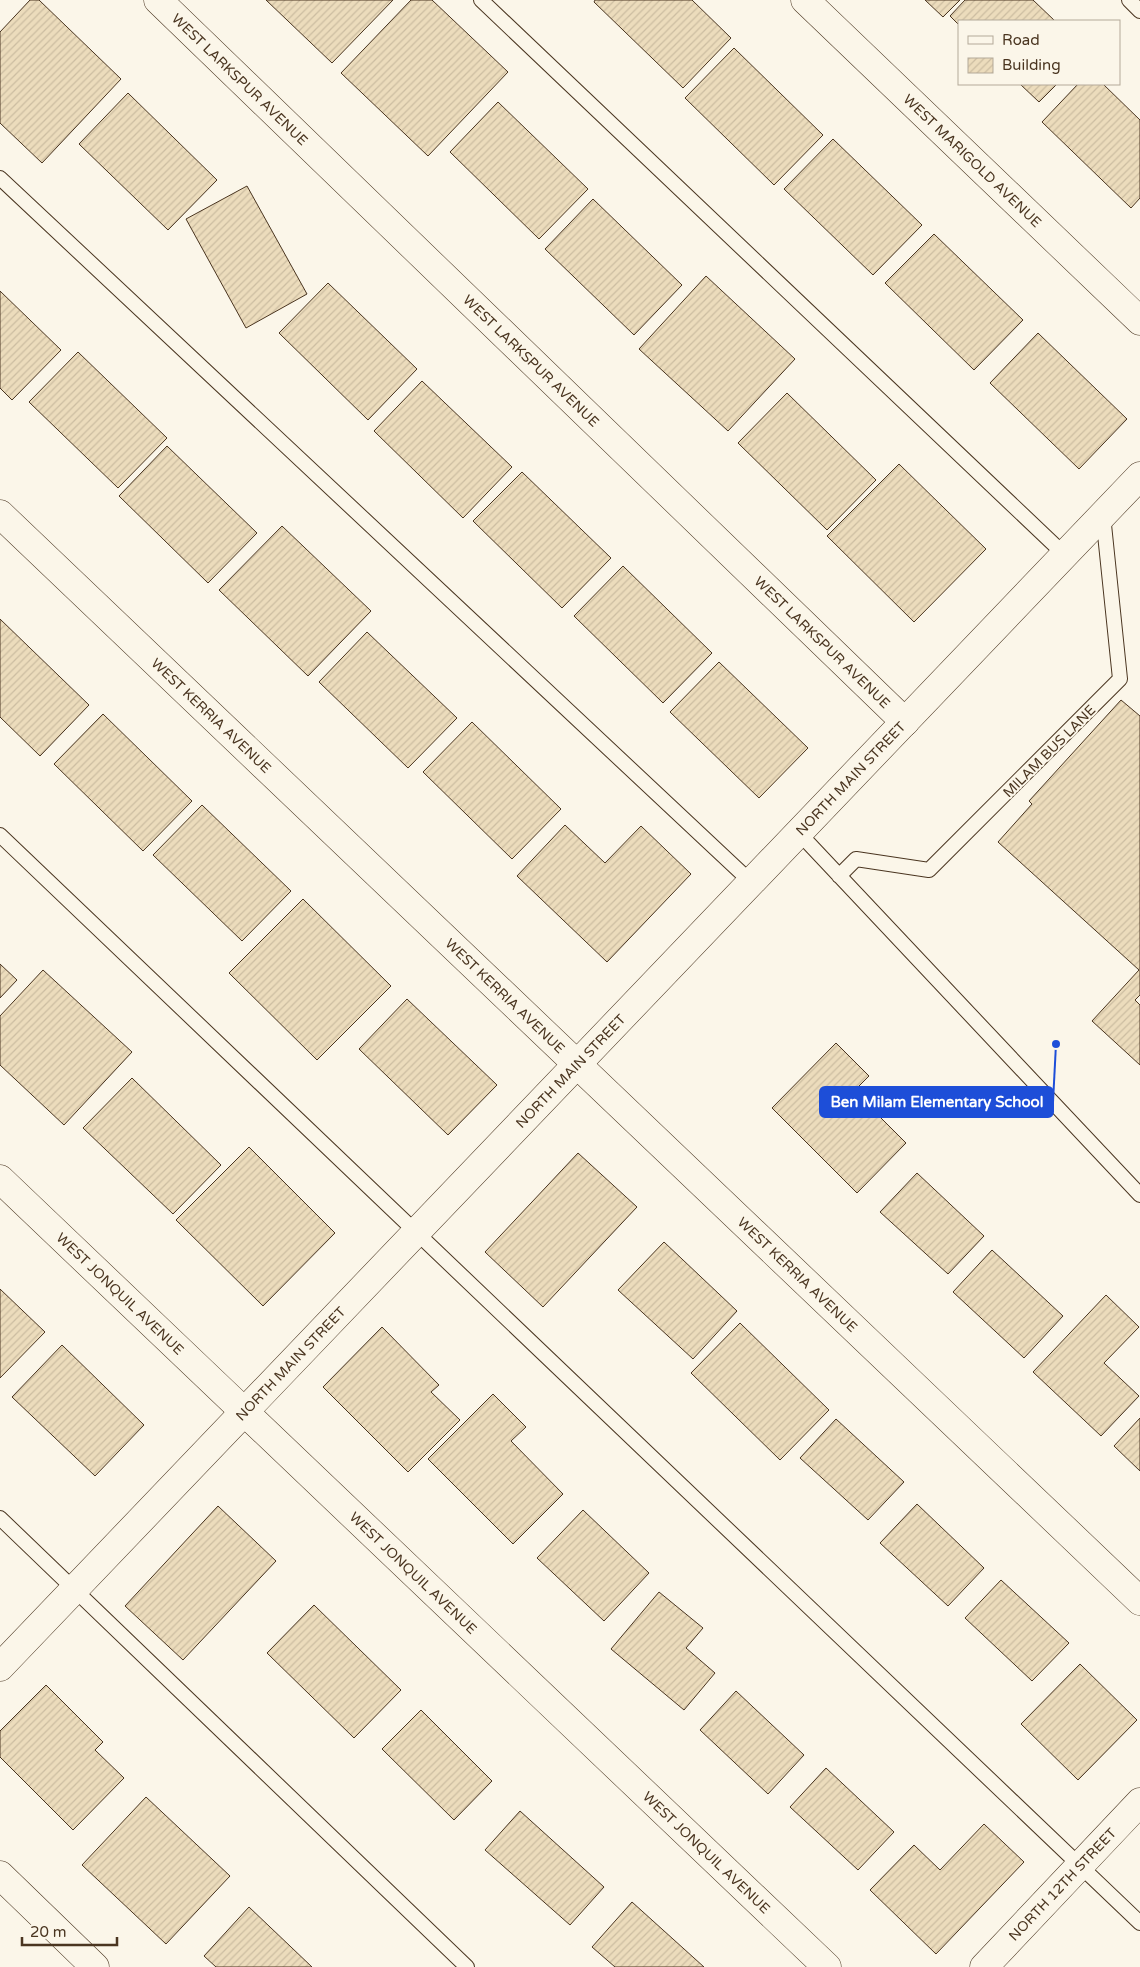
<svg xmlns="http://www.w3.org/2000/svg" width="1140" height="1967" font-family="'Varela Round',sans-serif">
  <defs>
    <pattern id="building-hatch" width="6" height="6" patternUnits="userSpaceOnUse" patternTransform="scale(1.25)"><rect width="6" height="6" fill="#ecdcbc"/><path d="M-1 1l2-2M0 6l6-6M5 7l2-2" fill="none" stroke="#ccbda1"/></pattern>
  </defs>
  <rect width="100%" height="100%" fill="#fbf6e9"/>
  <path fill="url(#building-hatch)" stroke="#4a3520" d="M30 0H39L121 79 42 163 0 123V32Z
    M266 0H393L332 63Z
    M411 0H432L508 72 428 156 341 73Z
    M595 0H692L731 38 683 88 594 2Z
    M925 0H960L943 17Z
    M965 0H1033L1055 21H959V25L950 16Z
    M734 48 823 135 774 185 685 98Z
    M1020 84H1057L1039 102Z
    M1078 84H1103L1140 120V198L1131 208 1042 122Z
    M128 93 217 180 168 230 79 144Z
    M498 102 588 189 539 239 450 152Z
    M833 139 922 225 873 275 784 189Z
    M247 186 307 294 246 328 186 219Z
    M593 199 682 285 634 335 545 249Z
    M934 234 1023 320 974 370 885 283Z
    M706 276 795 359 728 431 639 349Z
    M328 283 417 369 368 420 279 333Z
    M0 291 61 350 12 400 0 388Z
    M1038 333 1127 419 1079 469 990 383Z
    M78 352 167 438 118 488 29 402Z
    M422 381 512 467 463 518 374 431Z
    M787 393 876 480 827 530 738 443Z
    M167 446 257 533 208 583 119 496Z
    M899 464 986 549 914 622 827 536Z
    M522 472 611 558 562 608 473 521Z
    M282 526 371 611 308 676 219 590Z
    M623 566 712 653 663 703 574 616Z
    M0 619 89 705 40 756 0 717Z
    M367 632 457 718 408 768 319 682Z
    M719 662 808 748 759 798 670 712Z
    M1121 700 1140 716V995L1135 1000 1140 1005V1065L1092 1021 1139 970 998 842 1032 804 1029 801Z
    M103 714 192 801 143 851 54 764Z
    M472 722 561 809 512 859 423 772Z
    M202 805 291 891 242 941 153 855Z
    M565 825 605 863 641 826 691 874 607 962 517 876Z
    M303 899 391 986 317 1060 229 973Z
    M0 964 17 980 0 998Z
    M43 970 132 1052 64 1125 0 1065V1016Z
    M407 999 497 1085 448 1135 359 1049Z
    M836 1043 869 1076 854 1091 906 1143 857 1193 772 1108Z
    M132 1078 221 1165 173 1214 83 1128Z
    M249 1147 335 1233 263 1306 176 1220Z
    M578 1153 637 1207 543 1307 485 1252Z
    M917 1173 984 1236 948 1274 880 1212Z
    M664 1242 737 1311 693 1359 618 1290Z
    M992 1250 1063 1316 1024 1358 953 1292Z
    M0 1289 45 1332 0 1378Z
    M1106 1295 1139 1327 1104 1363 1139 1396 1101 1436 1033 1372Z
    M740 1323 829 1410 780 1460 691 1373Z
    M382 1327 439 1385 431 1392 460 1420 408 1472 323 1387Z
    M62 1345 144 1425 95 1476 12 1397Z
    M493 1394 526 1427 511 1441 563 1494 513 1544 428 1459Z
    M1140 1418V1471L1114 1446Z
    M836 1419 904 1482 868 1520 800 1458Z
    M917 1504 984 1568 948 1606 880 1543Z
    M218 1506 276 1561 183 1660 125 1606Z
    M583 1510 649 1573 604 1621 537 1558Z
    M1001 1580 1069 1643 1032 1681 965 1618Z
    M659 1592 703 1628 686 1648 715 1673 684 1710 611 1649Z
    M314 1605 401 1690 354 1738 267 1653Z
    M1080 1664 1137 1720 1078 1780 1021 1724Z
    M46 1685 103 1742 95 1750 124 1778 73 1830 0 1757V1731Z
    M736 1691 804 1755 768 1794 700 1730Z
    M421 1710 492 1781 454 1820 382 1749Z
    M826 1768 894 1832 858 1870 790 1807Z
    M146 1797 230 1876 166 1944 82 1865Z
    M520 1811 604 1887 570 1925 485 1850Z
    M984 1824 1024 1862 936 1954 870 1890 914 1845 940 1870Z
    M632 1902 704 1967H615L592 1947Z
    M249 1907 312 1967H216L204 1956Z"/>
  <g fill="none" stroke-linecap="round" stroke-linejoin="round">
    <g stroke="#4a3520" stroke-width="16">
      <path id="lane" d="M481 0 1065 555
        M1129 0 1140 11
        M0 178 751 882
        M799 833 1140 1195
        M0 835 1140 1923
        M839 876 856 859 929 870 1120 679 1103 515
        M0 1518 467 1967"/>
    </g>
    <g stroke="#4a3520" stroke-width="29">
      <g id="street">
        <path id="s1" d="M158 0 905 722"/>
        <path id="s2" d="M805 0 1140 321"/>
        <path id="s3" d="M0 514 1140 1601"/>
        <path id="s4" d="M0 1179 827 1967"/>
        <path d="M0 1875 95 1967"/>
        <path id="s5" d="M984 1967 1140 1802"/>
      </g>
    </g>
    <g stroke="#4a3520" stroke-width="29">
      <g id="secondary">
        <path id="s6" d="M0 1667 1140 476"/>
      </g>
    </g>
    <use href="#lane" stroke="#fbf6e9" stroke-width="14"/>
    <use href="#street" stroke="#fbf6e9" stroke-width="28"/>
    <use href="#secondary" stroke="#fbf6e9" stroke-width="28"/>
  </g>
  <g text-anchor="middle" stroke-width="4" stroke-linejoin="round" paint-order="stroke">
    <g font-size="14" fill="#4a3520" stroke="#fbf6e9">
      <text dy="5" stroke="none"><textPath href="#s1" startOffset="114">WEST LARKSPUR AVENUE</textPath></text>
      <text dy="5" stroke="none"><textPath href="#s2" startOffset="232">WEST MARIGOLD AVENUE</textPath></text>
      <text dy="5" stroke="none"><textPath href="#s1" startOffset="519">WEST LARKSPUR AVENUE</textPath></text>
      <text dy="5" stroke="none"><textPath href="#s1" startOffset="924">WEST LARKSPUR AVENUE</textPath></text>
      <text dy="5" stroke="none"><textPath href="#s3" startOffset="292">WEST KERRIA AVENUE</textPath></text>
      <text transform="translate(1049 751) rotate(-45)" y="5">MILAM BUS LANE</text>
      <text dy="5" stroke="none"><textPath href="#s6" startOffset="1230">NORTH MAIN STREET</textPath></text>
      <text dy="5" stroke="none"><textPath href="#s3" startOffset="698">WEST KERRIA AVENUE</textPath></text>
      <text dy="5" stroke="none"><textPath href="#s6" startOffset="825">NORTH MAIN STREET</textPath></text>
      <text dy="5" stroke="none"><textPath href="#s3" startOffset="1102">WEST KERRIA AVENUE</textPath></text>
      <text dy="5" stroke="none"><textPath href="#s4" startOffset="166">WEST JONQUIL AVENUE</textPath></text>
      <text dy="5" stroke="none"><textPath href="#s6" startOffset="420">NORTH MAIN STREET</textPath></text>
      <text dy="5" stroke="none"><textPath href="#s4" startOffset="571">WEST JONQUIL AVENUE</textPath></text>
      <text dy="5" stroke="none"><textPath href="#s4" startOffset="976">WEST JONQUIL AVENUE</textPath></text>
      <text dy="5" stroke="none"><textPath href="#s5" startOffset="114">NORTH 12TH STREET</textPath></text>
    </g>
  </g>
  <path fill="none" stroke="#1d4ed8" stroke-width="2" d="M1056 1044L1053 1102"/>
  <circle fill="#1d4ed8" stroke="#fbf6e9" stroke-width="2" cx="1056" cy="1044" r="5"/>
  <rect fill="#1d4ed8" stroke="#1d4ed8" stroke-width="2" x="820" y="1087" width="233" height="30" rx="5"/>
  <g font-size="15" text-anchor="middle" font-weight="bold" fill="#fff">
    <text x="937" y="1107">Ben Milam Elementary School</text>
  </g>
  <rect x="958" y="20" width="162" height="65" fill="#fbf6e9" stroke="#b4a999"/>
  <rect x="968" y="36" width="25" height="8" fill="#fbf6e9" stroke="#b4a999"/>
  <text x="1002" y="45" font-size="15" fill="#4a3520">Road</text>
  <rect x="968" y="58" width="25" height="15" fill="url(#building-hatch)" stroke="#b4a999"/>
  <text x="1002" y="70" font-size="15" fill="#4a3520">Building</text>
  <path d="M22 1937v8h95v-8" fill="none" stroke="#4a3520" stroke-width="2.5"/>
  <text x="30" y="1937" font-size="15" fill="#4a3520" stroke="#fbf6e9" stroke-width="4" paint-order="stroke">20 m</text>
</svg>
